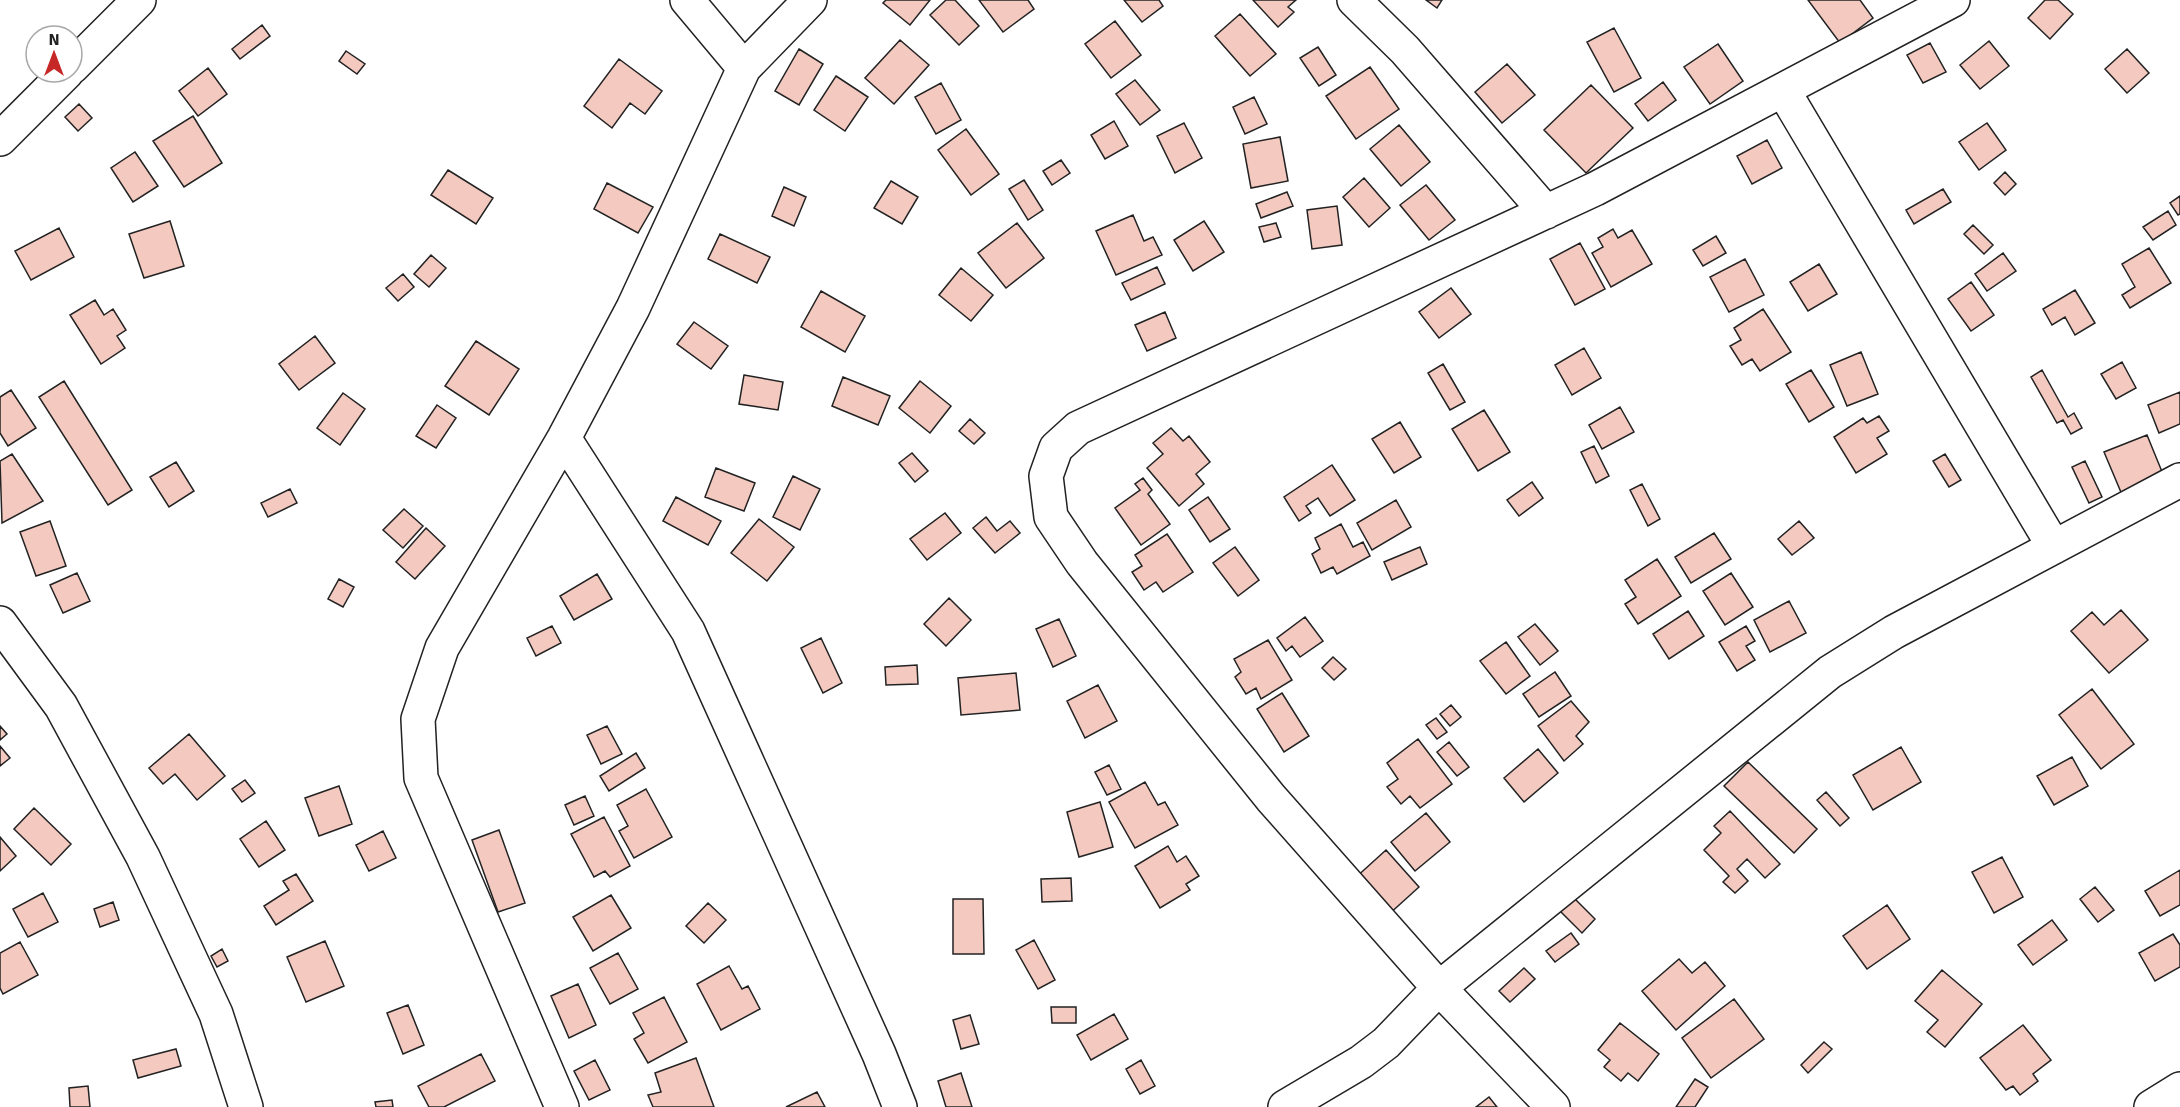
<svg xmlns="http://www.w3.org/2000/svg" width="2180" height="1107" font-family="Signika,sans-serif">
  <rect width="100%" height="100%" fill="#fff"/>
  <path fill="#f3c9c0" stroke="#222" stroke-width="1.5" d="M886 0H930L910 25 883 3Z
    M946 0H955L979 26 959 45 930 15Z
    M979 0H1028L1034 9 1003 32Z
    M1124 0H1159L1163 6 1142 22Z
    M1253 0H1296L1288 7 1294 12 1278 27Z
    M1426 0H1442L1437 8Z
    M1808 0H1860L1873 18 1840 43Z
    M2045 0H2058L2073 14 2050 39 2028 18Z
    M1240 14 1276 54 1250 76 1215 36Z
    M1115 21 1141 55 1111 78 1085 44Z
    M262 25 270 36 240 59 232 49Z
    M1614 28 1641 78 1614 92 1587 42Z
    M900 40 929 65 894 104 865 78Z
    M1989 41 2009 66 1980 89 1960 65Z
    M1930 43 1946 72 1923 83 1907 55Z
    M1718 44 1743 81 1710 104 1684 67Z
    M1318 47 1336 75 1319 86 1300 58Z
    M799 49 823 64 799 105 775 91Z
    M2127 49 2149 73 2127 93 2105 69Z
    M346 51 365 64 357 74 339 61Z
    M619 59 662 91 645 114 630 103 612 128 584 106Z
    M1507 64 1535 95 1502 123 1475 92Z
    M1370 67 1399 109 1356 139 1326 96Z
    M208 68 227 94 198 116 179 91Z
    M836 76 868 97 845 131 814 110Z
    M1135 80 1160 110 1140 125 1116 94Z
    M1663 82 1676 100 1648 121 1635 104Z
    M941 83 961 120 936 134 915 97Z
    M1591 85 1633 128 1586 173 1544 130Z
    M1254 97 1267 124 1245 134 1233 107Z
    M79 104 92 118 78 131 65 117Z
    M193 116 222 163 184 187 153 141Z
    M1114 121 1128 146 1105 159 1091 135Z
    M1184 123 1202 158 1175 173 1157 136Z
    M1987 123 2006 150 1979 170 1959 142Z
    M1399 125 1430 162 1401 186 1370 149Z
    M966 129 999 174 971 195 938 150Z
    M1280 137 1288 181 1251 188 1243 144Z
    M1767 140 1782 168 1752 184 1737 156Z
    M135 152 158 186 133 202 111 168Z
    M1061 160 1070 173 1052 185 1043 171Z
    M448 170 493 198 476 224 431 195Z
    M2005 172 2016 184 2005 195 1994 183Z
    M1364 178 1390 208 1369 227 1343 197Z
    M1024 180 1043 210 1028 220 1009 189Z
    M891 181 918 197 902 224 874 208Z
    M607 183 653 207 638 233 594 209Z
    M1426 185 1455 220 1429 240 1400 205Z
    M784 187 806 197 794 226 772 216Z
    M1943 189 1951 202 1914 224 1906 210Z
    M1287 192 1293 206 1261 218 1256 204Z
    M2180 196V214L2178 215 2170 203Z
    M1337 206 1342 245 1312 249 1307 210Z
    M2168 211 2176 225 2153 240 2143 227Z
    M1133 215 1144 241 1153 237 1162 255 1116 275 1096 231Z
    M170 221 184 266 144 278 129 234Z
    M1204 221 1224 252 1193 271 1174 240Z
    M1017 223 1044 258 1006 288 978 253Z
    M1276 223 1281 237 1264 242 1259 227Z
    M1973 225 1993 245 1984 254 1964 234Z
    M59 228 74 257 31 280 15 251Z
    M1613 229 1618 238 1632 230 1652 264 1611 287 1592 253 1603 247 1598 238Z
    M720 234 770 257 757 283 708 259Z
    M1716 236 1726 253 1703 266 1693 250Z
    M1580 243 1605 289 1575 305 1550 259Z
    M2149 248 2171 283 2130 308 2122 295 2135 287 2122 264Z
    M2003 253 2016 271 1987 291 1975 274Z
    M431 255 446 268 429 287 414 274Z
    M1745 259 1764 295 1729 312 1710 277Z
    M1819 264 1837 294 1808 311 1790 282Z
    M1157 267 1165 284 1131 300 1122 283Z
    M961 268 993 295 971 321 939 295Z
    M403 274 414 287 398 301 386 288Z
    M1971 282 1994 315 1971 331 1948 299Z
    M1451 288 1471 314 1439 338 1419 312Z
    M2075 290 2095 323 2075 335 2065 317 2052 325 2043 309Z
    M821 291 865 316 845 352 801 327Z
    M95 300 104 315 113 309 126 330 117 336 125 348 101 364 70 315Z
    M1763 309 1791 352 1760 371 1752 359 1742 365 1730 346 1741 340 1734 328Z
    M1165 312 1176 338 1147 351 1135 325Z
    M694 322 728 346 711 369 677 344Z
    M315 336 335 363 299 390 279 364Z
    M476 341 519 369 489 415 445 386Z
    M1584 348 1601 378 1572 395 1555 365Z
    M1861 352 1878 394 1847 406 1830 365Z
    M2122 362 2136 388 2116 399 2101 374Z
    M1443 364 1465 402 1450 410 1428 373Z
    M1811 370 1834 407 1809 422 1786 384Z
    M2042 370 2068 417 2074 413 2082 428 2071 434 2063 420 2057 423 2031 377Z
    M744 375 783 382 778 410 739 404Z
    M843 377 890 396 878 425 832 406Z
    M64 381 132 490 108 505 39 397Z
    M920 381 951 406 930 433 899 408Z
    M11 390 36 428 8 446 0 433V397Z
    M2180 392V424L2159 433 2148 405Z
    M343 393 365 409 340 445 317 428Z
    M437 405 456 418 436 448 416 436Z
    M1620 407 1634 432 1602 449 1589 425Z
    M1484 410 1510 452 1478 471 1452 429Z
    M1879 416 1889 431 1877 438 1887 454 1856 473 1834 437 1863 418 1867 423Z
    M970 419 985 433 974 444 959 431Z
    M1400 422 1421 457 1394 473 1372 439Z
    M1171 428 1183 441 1189 436 1210 462 1196 474 1204 484 1179 506 1147 468 1163 454 1153 443Z
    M2147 435 2165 479 2123 497 2104 452Z
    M1594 446 1609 476 1596 483 1581 452Z
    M912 453 928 471 915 482 899 463Z
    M12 454 43 501 2 523 0 461Z
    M1945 454 1961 480 1949 487 1933 461Z
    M2085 461 2102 497 2089 503 2072 467Z
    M176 462 194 491 169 507 150 477Z
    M1332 465 1355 500 1330 516 1318 498 1306 506 1311 513 1299 521 1284 497Z
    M716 468 755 483 744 511 705 497Z
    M793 476 820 489 800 530 773 517Z
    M1143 478 1152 490 1148 494 1170 524 1141 545 1115 508 1140 490 1135 484Z
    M1532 482 1543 498 1519 516 1507 500Z
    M1642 484 1660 519 1648 526 1630 490Z
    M290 489 297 503 268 517 261 503Z
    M676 497 721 521 708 545 663 521Z
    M1208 497 1230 529 1210 542 1189 510Z
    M1396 500 1411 527 1372 550 1357 523Z
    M404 509 423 526 403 548 383 530Z
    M945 513 961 533 927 560 910 539Z
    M986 517 997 531 1010 521 1020 533 995 553 973 528Z
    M759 519 794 547 767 581 731 553Z
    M50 521 66 566 36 576 20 532Z
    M1799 521 1814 538 1792 555 1778 539Z
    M1341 524 1353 547 1363 542 1370 556 1337 574 1333 567 1321 573 1312 554 1320 549 1315 538Z
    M426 528 445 546 415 579 396 562Z
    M1714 533 1731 559 1691 583 1675 557Z
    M1167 534 1193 572 1163 592 1156 582 1144 590 1132 572 1142 566 1135 555Z
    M1235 547 1259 580 1238 596 1213 563Z
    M1420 547 1427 564 1392 580 1384 562Z
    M1657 559 1681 596 1638 624 1625 604 1636 597 1625 580Z
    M77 573 90 601 63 613 50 585Z
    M1731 573 1753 607 1725 625 1703 591Z
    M597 574 612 599 574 620 560 596Z
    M339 579 354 587 343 607 328 599Z
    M949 598 971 620 946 646 924 624Z
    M1789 601 1806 633 1770 652 1754 620Z
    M2121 610 2148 640 2109 673 2071 631 2092 612 2104 625Z
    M1688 611 1704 636 1669 659 1653 634Z
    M1305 617 1323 641 1300 657 1292 646 1286 651 1277 638Z
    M1059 619 1076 656 1053 667 1036 629Z
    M1535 624 1558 651 1540 665 1518 637Z
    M552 626 561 643 536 656 527 638Z
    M1746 626 1755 641 1746 646 1755 660 1737 671 1719 642Z
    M821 638 842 683 823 693 801 648Z
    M1268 640 1292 680 1261 699 1256 688 1246 694 1235 677 1241 672 1234 659Z
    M1506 642 1530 676 1506 694 1480 661Z
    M1333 657 1346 669 1334 680 1322 668Z
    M917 665 918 684 886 685 885 667Z
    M1555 672 1571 696 1539 717 1523 694Z
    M1016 673 1020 710 961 715 958 678Z
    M1098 685 1117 721 1085 738 1067 701Z
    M2092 689 2134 744 2101 769 2059 715Z
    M1282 693 1309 736 1284 752 1257 709Z
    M1571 701 1589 722 1576 736 1583 744 1564 761 1538 726Z
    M1451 705 1461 717 1450 726 1440 714Z
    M1436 718 1447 732 1437 739 1426 725Z
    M0 726 7 734 0 740Z
    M607 726 622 754 601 764 587 735Z
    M189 734 225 776 197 800 175 774 163 784 149 768Z
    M1418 739 1452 784 1420 808 1410 796 1401 804 1387 787 1398 779 1387 763Z
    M1449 742 1469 767 1457 776 1437 752Z
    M0 746 10 758 0 766Z
    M1901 747 1921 782 1873 810 1853 775Z
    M1538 749 1558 773 1524 802 1504 778Z
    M636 753 645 768 609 791 600 776Z
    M2072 757 2088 786 2054 805 2037 776Z
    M1748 762 1817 829 1794 853 1724 786Z
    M1109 765 1121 789 1107 795 1095 772Z
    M245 780 255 793 242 802 232 789Z
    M1145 782 1158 805 1165 802 1178 825 1135 848 1109 802Z
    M339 786 352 824 319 836 305 798Z
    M646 789 672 837 634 858 619 831 628 826 617 805Z
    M1826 792 1849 818 1840 826 1817 800Z
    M585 796 594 816 574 825 565 805Z
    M1100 802 1113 847 1079 857 1067 812Z
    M34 808 71 844 51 865 14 829Z
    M1730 811 1780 864 1765 878 1747 859 1737 869 1748 881 1735 893 1723 882 1729 876 1704 850 1721 833 1714 826Z
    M1426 813 1450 842 1415 871 1391 842Z
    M604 817 630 866 610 877 605 871 594 877 571 834Z
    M266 821 285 850 259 867 240 839Z
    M499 830 525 903 498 912 472 840Z
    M383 831 396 858 369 871 356 845Z
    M0 837 16 856 0 871Z
    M1168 846 1177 862 1186 856 1199 876 1186 884 1190 890 1160 908 1135 866Z
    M1386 850 1419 887 1387 916 1354 879Z
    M2002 857 2023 897 1994 913 1972 872Z
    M2180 870V905L2160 916 2145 891Z
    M296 874 313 901 276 925 264 906 289 890 283 881Z
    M1071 878 1072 901 1042 902 1041 879Z
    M2095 887 2114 910 2098 922 2080 899Z
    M43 893 58 922 28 937 13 909Z
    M1569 893 1595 919 1582 933 1556 907Z
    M611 895 631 928 593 951 573 917Z
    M953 899H983L984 954H953Z
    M113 902 119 920 100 927 94 909Z
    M708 903 726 920 704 943 686 926Z
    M1887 905 1910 939 1867 969 1843 936Z
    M2052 920 2067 940 2033 965 2018 945Z
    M1571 933 1579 944 1555 962 1546 951Z
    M2173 934 2180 945V967L2155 981 2139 953Z
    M1034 940 1055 980 1038 989 1016 950Z
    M325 941 344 986 306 1002 287 957Z
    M20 942 38 975 3 994 0 988V953Z
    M222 949 228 961 217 967 211 956Z
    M618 953 638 989 610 1004 590 968Z
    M1679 959 1692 973 1705 962 1725 986 1676 1030 1642 991Z
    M729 966 742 989 748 986 760 1009 721 1030 697 984Z
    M1524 968 1535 979 1510 1002 1499 991Z
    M1942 970 1982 1004 1945 1047 1927 1032 1938 1020 1915 1001Z
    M578 984 596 1025 569 1038 551 996Z
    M664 997 687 1042 648 1063 634 1039 644 1033 633 1013Z
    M1734 999 1764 1039 1711 1078 1682 1038Z
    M408 1005 424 1045 403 1054 387 1013Z
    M1051 1007H1076V1023H1052Z
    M1114 1014 1128 1039 1091 1060 1077 1035Z
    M970 1015 979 1044 961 1049 953 1020Z
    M1620 1023 1659 1054 1638 1081 1628 1073 1621 1081 1604 1067 1610 1060 1598 1050Z
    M2023 1025 2051 1060 2033 1074 2038 1081 2020 1095 2013 1086 2006 1090 1980 1058Z
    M1824 1042 1832 1049 1808 1073 1801 1065Z
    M176 1049 181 1066 138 1078 133 1060Z
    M481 1054 495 1081 444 1107H429L418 1086Z
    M696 1058 714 1107H653L648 1095 661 1092 655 1073Z
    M595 1060 610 1090 589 1100 574 1071Z
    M1141 1060 1155 1086 1140 1094 1126 1069Z
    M961 1073 972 1107H946L938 1081Z
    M1695 1079 1708 1087 1695 1107H1676Z
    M88 1086 90 1107H70L69 1088Z
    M817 1092 825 1107H786Z
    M1489 1097 1497 1107H1476Z
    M392 1100 393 1107H376L375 1102Z"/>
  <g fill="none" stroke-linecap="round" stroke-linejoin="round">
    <g stroke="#222" stroke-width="36">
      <path id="minor" d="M687 0 744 68
        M1354 0 1405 50 1546 212
        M72 67 139 0
        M1783 90 2054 547
        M0 139 67 72
        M564 438 688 631 879 1054 900 1107
        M0 623 61 706 143 857 216 1014 246 1107
        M562 1107 421 778 418 719 442 648 564 438 633 308 744 68 810 0
        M1285 1107 1361 1062 1386 1043 1439 988 1830 672 1894 632 2180 480
        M1553 1107 1439 988 1271 798 1082 563 1051 517 1046 476 1056 448 1078 428 1595 189 1953 0
        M2151 1107 2180 1089"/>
    </g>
    <use href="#minor" stroke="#fff" stroke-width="33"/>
  </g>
  <g transform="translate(54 54)"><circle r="28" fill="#ffffff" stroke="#a7a7a7" stroke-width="1.5"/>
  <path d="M0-4.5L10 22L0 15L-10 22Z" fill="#c62828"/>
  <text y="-9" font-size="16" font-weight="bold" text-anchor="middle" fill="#222222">N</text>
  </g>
</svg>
